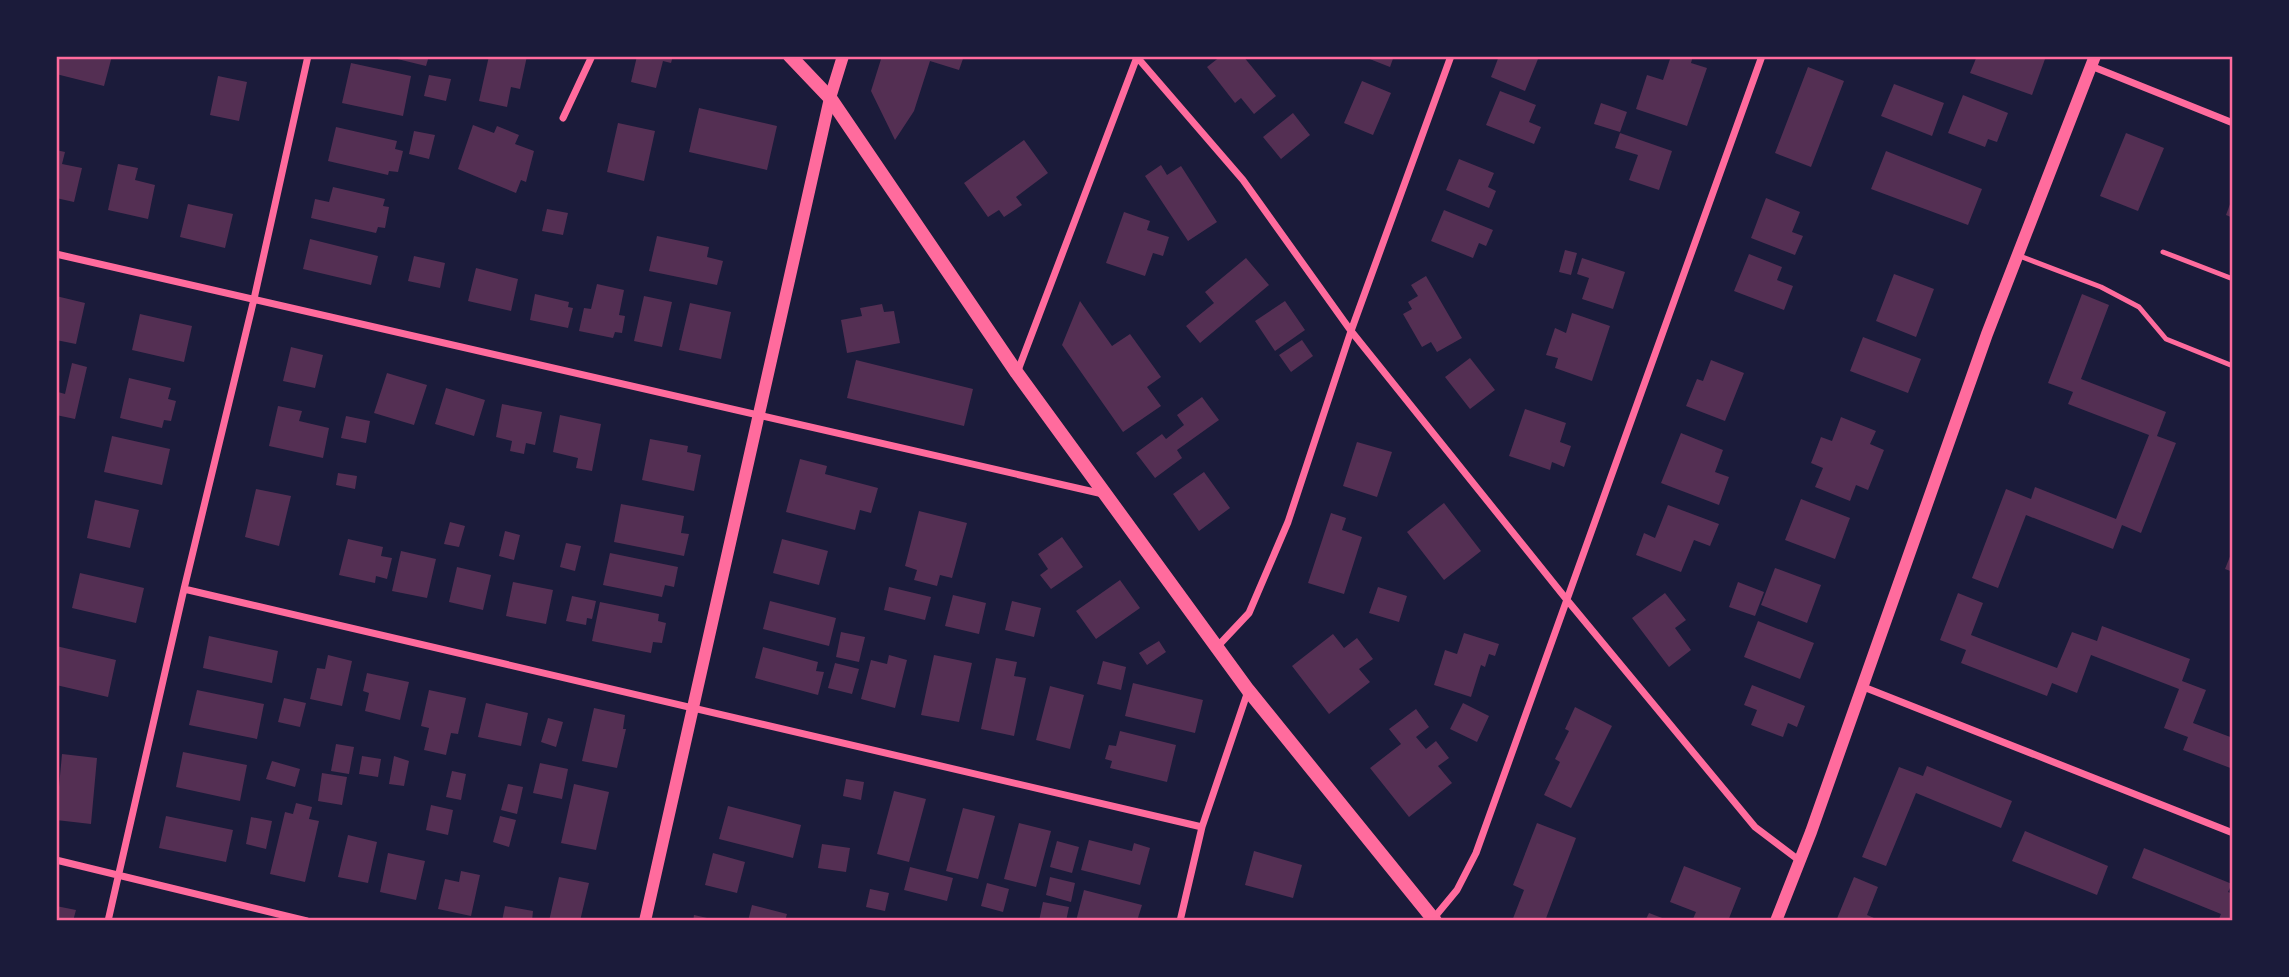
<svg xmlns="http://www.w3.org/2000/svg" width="2289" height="977" font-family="Helvetica,sans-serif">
  <rect width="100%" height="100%" fill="#1b1b3a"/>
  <path fill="#542f53" d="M59 56H112L104 86 56 74Z
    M385 56H429L426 66Z
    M489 56H527L520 89 511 87 507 107 479 101Z
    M637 56H673L671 63 663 61 656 88 631 82Z
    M882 56H964L959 70 930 61 914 111 895 140 871 91Z
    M1221 56H1243L1276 96 1254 114 1241 98 1235 103 1207 67Z
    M1362 56H1394L1390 67Z
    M1499 56H1531L1538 59 1525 91 1491 77Z
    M1671 56H1693L1691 63 1707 68 1687 126 1636 109 1647 75 1663 80Z
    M1977 56H2038L2045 59 2032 95 1970 73Z
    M351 63 411 76 403 116 342 103Z
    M1808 67 1844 81 1811 167 1775 153Z
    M429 75 451 79 446 101 424 96Z
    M218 76 247 82 239 121 210 115Z
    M1362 81 1391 93 1373 135 1344 123Z
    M1894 84 1944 103 1932 136 1881 116Z
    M1500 91 1536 105 1529 122 1541 127 1534 144 1486 125Z
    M1963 95 2008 113 1997 142 1988 139 1985 147 1948 133Z
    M1601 103 1627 112 1620 132 1594 124Z
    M699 108 777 126 767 170 689 152Z
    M1293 113 1310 135 1281 159 1263 137Z
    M618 123 655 131 644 181 607 172Z
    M473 125 494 133 497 126 519 135 515 144 534 151 526 182 521 180 516 193 458 169Z
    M336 127 397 141 395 149 403 151 398 172 389 171 388 175 328 161Z
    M414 131 435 135 429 159 409 154Z
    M1620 133 1672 151 1659 190 1629 180 1638 155 1615 148Z
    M2126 133 2164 148 2138 211 2100 196Z
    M1024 140 1048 173 1016 197 1022 205 1004 217 999 210 988 217 964 183Z
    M56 150 65 152 62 164 82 168 74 202 56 198Z
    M1886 151 1982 189 1968 225 1871 189Z
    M1459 159 1494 173 1488 187 1496 191 1489 208 1446 190Z
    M118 164 138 168 135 180 155 185 148 219 108 210Z
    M1161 165 1167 175 1181 166 1217 222 1188 241 1145 176Z
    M333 187 385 199 383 206 389 207 385 228 378 227 376 233 311 218 315 199 329 202Z
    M2233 196V218L2226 215Z
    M1766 198 1800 212 1792 232 1803 236 1795 255 1751 238Z
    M188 204 233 214 225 248 180 237Z
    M547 209 568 213 563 235 542 231Z
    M1444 210 1493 230 1486 246 1479 243 1473 258 1431 241Z
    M1124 212 1150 221 1147 230 1169 237 1163 256 1153 253 1145 276 1106 263Z
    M657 236 709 247 707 257 723 261 717 285 649 271Z
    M310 239 378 256 371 285 303 269Z
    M1565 250 1577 253 1571 275 1559 272Z
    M1749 254 1782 267 1777 280 1793 286 1784 310 1734 291Z
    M414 256 445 263 440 288 408 281Z
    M1246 258 1269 285 1200 343 1186 326 1214 303 1205 292Z
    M1582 258 1625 272 1613 309 1582 299 1589 278 1577 274Z
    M476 268 518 279 511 311 468 301Z
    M1894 274 1934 289 1916 337 1876 321Z
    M1426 276 1462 338 1437 352 1431 342 1422 347 1403 314 1412 309 1408 302 1418 296 1411 285Z
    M597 284 624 290 619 315 625 316 622 333 615 332 613 338 579 331 584 308 591 309Z
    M535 294 569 302 568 307 573 308 568 328 530 320Z
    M2082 294 2109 305 2081 379 2166 412 2157 436 2176 443 2141 533 2122 525 2113 549 2026 515 1998 588 1972 578 2006 489 2031 499 2035 487 2116 519 2149 435 2068 404 2073 392 2048 383Z
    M56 296 85 303 76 344 56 340Z
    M644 296 672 302 662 347 634 341Z
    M1080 301 1112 346 1130 334 1161 377 1147 387 1161 406 1123 432 1062 345Z
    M1285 301 1305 330 1275 351 1255 321Z
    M690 303 731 312 721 359 679 350Z
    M882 304 884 312 894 311 900 343 847 353 841 320 862 316 860 308Z
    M1572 313 1610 326 1592 381 1555 368 1558 358 1546 355 1555 328 1566 333Z
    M140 314 192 326 184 362 132 350Z
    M1863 337 1921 359 1908 393 1850 371Z
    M1302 340 1313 356 1291 372 1279 355Z
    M291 347 323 355 315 388 283 381Z
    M1470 358 1495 390 1470 409 1445 377Z
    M856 360 973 389 964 426 847 398Z
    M1711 360 1744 373 1725 421 1686 406 1697 379 1703 381Z
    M72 363 87 367 75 419 56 415 58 392 65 394Z
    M387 373 427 385 414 425 374 413Z
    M129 378 171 388 168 399 176 401 171 421 164 420 162 428 120 418Z
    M446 388 485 400 474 436 435 424Z
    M1202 397 1219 420 1177 450 1182 458 1155 478 1136 453 1162 434 1166 439 1184 425 1177 415Z
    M502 404 542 412 535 445 526 443 524 454 510 451 512 441 496 437Z
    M278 406 302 411 299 421 329 428 323 458 269 446Z
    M1525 409 1566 423 1560 442 1571 446 1564 467 1552 462 1550 470 1509 456Z
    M560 415 601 424 592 471 576 468 578 458 553 452Z
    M346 416 370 421 366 443 341 438Z
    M1841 417 1876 431 1870 444 1884 450 1868 490 1856 485 1850 501 1815 487 1823 468 1811 463 1821 437 1832 441Z
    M1681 433 1723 450 1715 472 1729 477 1719 505 1661 483Z
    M112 436 170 449 162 485 104 472Z
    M650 439 688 446 687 452 701 455 694 491 642 480Z
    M1357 442 1392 452 1377 497 1343 486Z
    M800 459 827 466 825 474 878 488 871 513 860 510 855 530 786 512Z
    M1204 472 1230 508 1199 531 1173 494Z
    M338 473 357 476 355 489 336 485Z
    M256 489 291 496 279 546 245 537Z
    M1801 499 1850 518 1835 559 1785 540Z
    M95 500 139 510 130 548 87 538Z
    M1444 503 1481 551 1444 580 1407 532Z
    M621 504 684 516 681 533 689 534 684 556 614 542Z
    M1668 505 1719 524 1710 546 1694 540 1681 572 1636 555 1644 533 1655 538Z
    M919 511 967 523 952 578 940 575 937 586 914 580 917 570 905 566Z
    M1331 513 1346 518 1342 530 1362 537 1344 594 1308 583Z
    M450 522 465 526 459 547 444 544Z
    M505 531 520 535 514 560 499 556Z
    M1062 537 1083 567 1051 589 1040 575 1048 569 1038 554Z
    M348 539 383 547 381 556 392 558 387 579 376 576 375 583 339 575Z
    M782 539 828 551 819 585 773 573Z
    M566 543 581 546 575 571 560 567Z
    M2233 549V572L2225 569Z
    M401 551 436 559 427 598 392 591Z
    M610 553 678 567 674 587 665 585 662 597 603 585Z
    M457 567 491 575 483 610 449 602Z
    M1775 568 1821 585 1807 623 1761 605Z
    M80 573 144 588 136 623 72 608Z
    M1120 580 1140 608 1096 639 1076 611Z
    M513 582 553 590 546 624 506 616Z
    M1738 582 1764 592 1755 616 1729 607Z
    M889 587 931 597 925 620 884 610Z
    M1378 587 1407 596 1399 622 1369 613Z
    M1665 593 1686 620 1675 628 1691 650 1669 667 1632 618Z
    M1958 593 1983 603 1971 635 2057 668 2072 632 2097 641 2102 626 2190 659 2182 681 2206 690 2193 723 2233 738V769L2183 750 2188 737 2164 728 2179 689 2091 655 2077 693 2052 683 2047 696 1961 663 1966 650 1940 640Z
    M953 595 986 603 979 634 945 626Z
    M572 596 596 601 592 619 587 618 586 625 566 621Z
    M770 601 836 618 829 646 763 629Z
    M1012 601 1041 608 1034 637 1005 630Z
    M600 602 659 614 658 621 666 623 662 643 653 642 651 653 592 641Z
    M1758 621 1814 643 1800 679 1744 657Z
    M841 632 865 637 859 662 836 657Z
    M1464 633 1499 644 1495 656 1489 654 1485 667 1481 665 1471 697 1434 685 1445 650 1457 654Z
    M1333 634 1344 648 1357 638 1373 659 1359 669 1370 682 1329 714 1292 666Z
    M209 636 278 651 272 683 203 668Z
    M1159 641 1166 652 1147 665 1139 653Z
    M56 646 116 660 108 697 56 685Z
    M763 647 818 662 816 671 824 672 818 695 755 678Z
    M328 655 352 661 342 706 310 699 317 668 325 669Z
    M889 655 907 660 895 708 861 699 871 660 887 664Z
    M934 655 972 663 959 722 921 715Z
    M996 658 1017 662 1014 676 1026 678 1014 736 981 729Z
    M1103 661 1126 667 1121 690 1097 684Z
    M835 663 859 669 852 694 828 688Z
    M367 673 409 682 400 720 365 711 369 693 363 691Z
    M1133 683 1203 700 1195 733 1125 716Z
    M1752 685 1805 706 1797 727 1788 723 1783 737 1751 725 1757 710 1744 705Z
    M1050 686 1084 695 1070 749 1036 740Z
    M197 690 264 704 257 739 189 725Z
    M429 690 466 698 458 734 451 733 446 755 424 750 429 728 421 726Z
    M284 698 306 703 300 727 278 722Z
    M486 703 528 713 521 746 478 737Z
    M1463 703 1489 716 1477 742 1450 729Z
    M1575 707 1612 726 1571 808 1544 795 1560 762 1555 759 1569 731 1565 729Z
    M594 708 625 715 623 729H626L617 768 582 761Z
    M1416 709 1429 727 1416 737 1426 749 1436 741 1449 758 1438 766 1452 783 1409 817 1370 768 1401 744 1389 729Z
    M548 718 563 722 556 747 541 742Z
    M1120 731 1176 745 1167 782 1110 768 1112 761 1105 759 1109 745 1116 746Z
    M336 744 354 747 349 774 331 771Z
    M183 752 247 765 240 801 176 787Z
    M62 754 97 758 91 824 56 820Z
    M362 756 381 759 378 777 359 774Z
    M394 756 409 761 404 786 389 784Z
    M272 761 300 769 295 787 266 779Z
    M540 763 568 769 562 799 533 793Z
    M1927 766 2012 801 2001 828 1916 793 1886 866 1862 857 1899 767 1923 776Z
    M452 771 466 774 461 800 446 797Z
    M322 773 347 777 342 805 318 801Z
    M846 779 864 782 861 800 843 796Z
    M508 784 523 787 517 814 501 810Z
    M574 784 609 792 596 850 561 843Z
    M894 791 926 799 909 862 877 854Z
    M296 803 312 807 309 819 319 821 305 882 270 874 285 812 293 814Z
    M431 805 453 810 448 835 426 830Z
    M728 806 801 825 793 858 719 839Z
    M963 808 995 816 978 879 946 871Z
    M166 816 233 830 226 862 159 848Z
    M500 816 516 820 509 847 493 842Z
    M251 817 272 821 266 849 246 844Z
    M1019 823 1051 831 1036 887 1004 879Z
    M1537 823 1576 838 1545 921H1512L1524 890 1513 885Z
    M2025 831 2108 866 2097 895 2012 861Z
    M348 835 377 842 368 883 338 877Z
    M1089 840 1132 851 1134 843 1150 848 1140 885 1081 870Z
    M1057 841 1079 847 1072 873 1050 867Z
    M822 844 850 848 846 872 818 868Z
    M2144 848 2232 884 2228 892 2233 894V921H2218L2221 914 2132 878Z
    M1254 851 1302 865 1293 898 1245 885Z
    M388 853 425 861 416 900 380 892Z
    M713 853 745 862 737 893 705 885Z
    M1684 866 1741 888 1728 921H1692L1696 912 1670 902Z
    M910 867 953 878 947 901 904 890Z
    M461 871 480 875 471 916 438 909 445 879 459 882Z
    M559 877 589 883 580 921H549Z
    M1050 877 1075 883 1071 902 1046 895Z
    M1854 877 1878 887 1867 915 1881 921H1836Z
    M987 883 1009 889 1003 912 981 906Z
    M870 889 889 893 885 911 866 907Z
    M1084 890 1142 905 1137 921H1076Z
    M1043 902 1069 907 1066 921H1039Z
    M752 905 787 914 785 921H748Z
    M56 906 76 910 73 921H56Z
    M505 906 533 911 532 921H502Z
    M1649 913 1670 921H1645Z
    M694 915 716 920V921H693Z"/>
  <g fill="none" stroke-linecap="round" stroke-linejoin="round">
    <path stroke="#ff6b9d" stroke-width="5" d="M2163 252 2233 279
      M2017 255 2101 287 2139 307 2166 339 2233 366"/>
    <path stroke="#ff6b9d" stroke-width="7" d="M1136 56 1243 180 1351 331 1567 600 1755 827 1800 861
      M2091 66 2233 123
      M563 118 592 56
      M56 254 1103 494
      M1017 373 1137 57
      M184 589 1202 827
      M1217 647 1249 613 1288 522 1351 331 1451 56
      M1861 686 2233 833
      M56 860 307 921
      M1433 919 1457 890 1476 853 1762 56
      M108 921 184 589 254 299 308 56
      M1180 921 1202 827 1248 691"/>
    <path stroke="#ff6b9d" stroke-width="12" d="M645 921 830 98 843 56
      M1776 921 1811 832 1987 334 2095 56"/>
    <path stroke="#ff6b9d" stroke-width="14" d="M790 56 830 98 1017 373 1248 690 1435 921"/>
  </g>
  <rect width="2289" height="977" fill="none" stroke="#1b1b3a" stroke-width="116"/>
  <rect x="58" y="58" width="2173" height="861" fill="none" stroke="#ff6b9d" stroke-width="2.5"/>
</svg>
